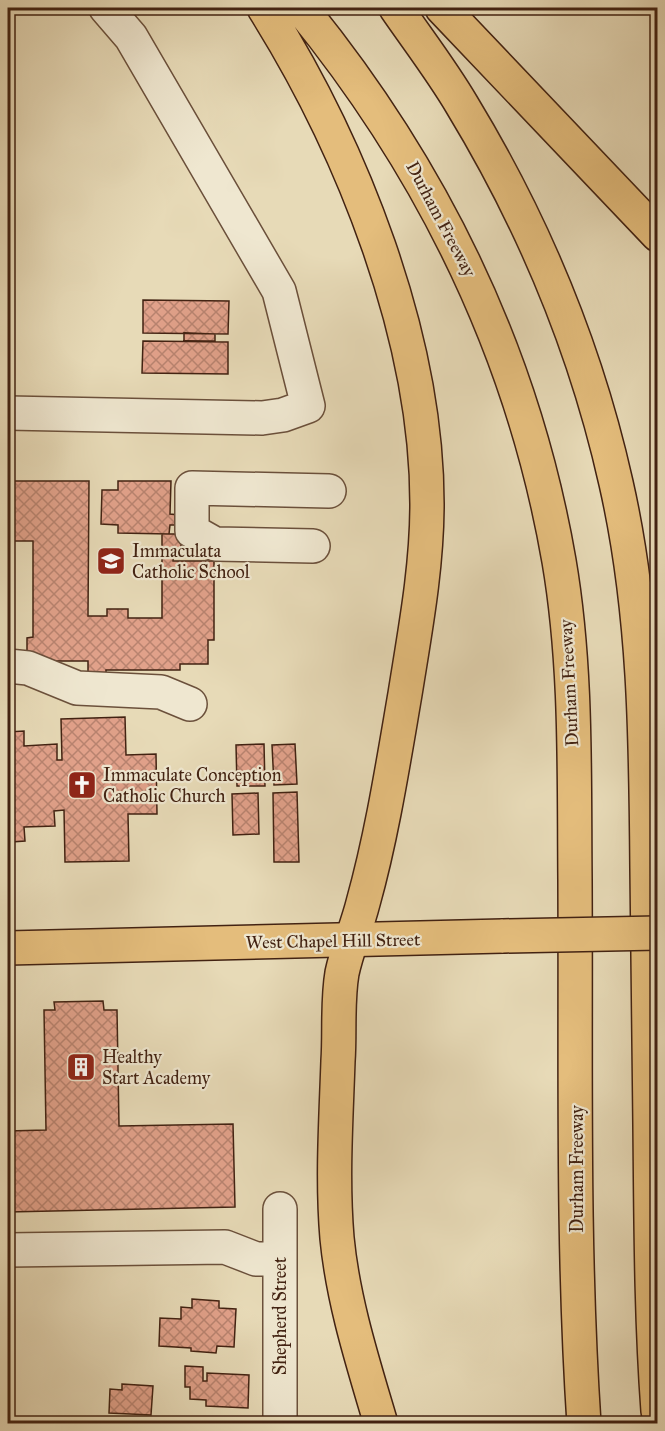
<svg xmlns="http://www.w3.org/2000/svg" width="665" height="1431" font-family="'IM FELL Great Primer',serif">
  <defs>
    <pattern id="building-cross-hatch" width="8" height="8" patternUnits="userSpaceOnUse" patternTransform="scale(1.5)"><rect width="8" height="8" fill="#e1a18a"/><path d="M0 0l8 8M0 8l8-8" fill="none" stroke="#b8836f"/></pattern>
  </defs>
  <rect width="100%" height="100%" fill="#e7dab7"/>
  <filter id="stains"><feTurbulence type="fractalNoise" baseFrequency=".00333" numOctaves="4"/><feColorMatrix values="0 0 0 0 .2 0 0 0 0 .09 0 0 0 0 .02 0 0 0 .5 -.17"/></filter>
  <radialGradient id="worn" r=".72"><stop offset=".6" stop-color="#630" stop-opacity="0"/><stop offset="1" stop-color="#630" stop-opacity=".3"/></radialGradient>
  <path fill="url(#building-cross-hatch)" stroke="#422212" stroke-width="1.5" d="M143 300 229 301 228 334 143 333Z
    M184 333 215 334V341H184Z
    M143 341 228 342V374L142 373Z
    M8 481H89L88 616H107V609H128V618H162V534H181V555L173 554V561H214V640H208V664H180V670H106V677H88V661H27V638L33 637V541H8Z
    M118 481H171L170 514 179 515V525H170L169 534 118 533V525L101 524 102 490H118Z
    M8 716V732L24 731V746L57 744V760H62L61 719 125 717 126 755 156 754 157 814H128L129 861 65 862 64 810 54 811 55 826 24 827 25 841 11 842 12 869H8Z
    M264 744 265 786H237L236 745Z
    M295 744 297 784 274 785 272 745Z
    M297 792 299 862H274L273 793Z
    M258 793 259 834 233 835 232 794Z
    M103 1001 104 1010H117L119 1126 233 1124 235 1207 8 1212V1131L46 1130 44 1010H55L54 1002Z
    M192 1299 219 1301V1308L236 1309 234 1347 217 1346 216 1353 191 1351V1348L159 1346 160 1318 181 1319V1307L192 1308Z
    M185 1366 203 1367V1381H207V1373L249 1375 248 1408 206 1406V1400L190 1399V1387H185Z
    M122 1384 153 1386 151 1415 109 1413 110 1389 122 1390Z"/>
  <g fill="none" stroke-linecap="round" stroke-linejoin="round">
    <g stroke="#6b503b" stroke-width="36">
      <path id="minor" d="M8 413 262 418 283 415 308 406 279 291 131 37 106 8
        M313 546 215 544 192 531V488L329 491
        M8 666 28 668 77 688 161 692 190 704
        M280 1209V1424
        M8 1250 225 1247 256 1259H280"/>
    </g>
    <g stroke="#422212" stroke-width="36">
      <path id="major" d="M8 948 503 936"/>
    </g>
    <g stroke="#422212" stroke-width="36">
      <path id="highway" d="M264 8C352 148 427 336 427 504 427 568 415 631 405 694 393 764 382 835 363 903 357 927 347 949 342 973 337 1002 340 1033 338 1061 336 1121 332 1179 337 1238 343 1301 363 1363 381 1424
        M301 8C433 170 523 353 559 561 577 666 574 774 575 880 576 1061 572 1243 584 1424
        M396 8C418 40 442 71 462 105 533 222 586 349 616 483 645 610 646 739 647 869 648 954 649 1040 650 1125 651 1221 651 1316 658 1411
        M442 8 658 235"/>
    </g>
    <use href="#minor" stroke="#efe7d0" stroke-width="33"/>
    <use href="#major" stroke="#e4bd7c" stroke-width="33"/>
    <use href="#highway" stroke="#e4bd7c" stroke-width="33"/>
    <g stroke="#422212" stroke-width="36" stroke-linecap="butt">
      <path id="major-bridge" d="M503 936 658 933"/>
    </g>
    <use href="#major-bridge" stroke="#e4bd7c" stroke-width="33"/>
  </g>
  <defs>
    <g id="school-square" transform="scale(1.5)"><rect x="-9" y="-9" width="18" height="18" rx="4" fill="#8f2418" stroke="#efe7d0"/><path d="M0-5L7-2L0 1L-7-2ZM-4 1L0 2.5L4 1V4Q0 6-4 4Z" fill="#fff"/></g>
    <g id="church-square" transform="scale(1.5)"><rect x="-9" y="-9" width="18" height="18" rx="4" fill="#8f2418" stroke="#efe7d0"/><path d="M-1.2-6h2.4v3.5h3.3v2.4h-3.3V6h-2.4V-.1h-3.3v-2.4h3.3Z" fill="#fff"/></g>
    <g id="building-square" transform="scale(1.5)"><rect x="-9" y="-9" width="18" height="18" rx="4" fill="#8f2418" stroke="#efe7d0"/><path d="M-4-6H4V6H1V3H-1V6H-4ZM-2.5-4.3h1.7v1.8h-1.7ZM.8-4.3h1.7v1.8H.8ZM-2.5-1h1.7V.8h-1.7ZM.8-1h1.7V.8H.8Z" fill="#fff"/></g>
  </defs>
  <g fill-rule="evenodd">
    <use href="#school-square" x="111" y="561"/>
    <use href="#church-square" x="82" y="785"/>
    <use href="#building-square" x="81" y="1067"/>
  </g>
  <g text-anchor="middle" stroke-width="4.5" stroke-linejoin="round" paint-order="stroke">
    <g font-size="18" fill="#422212" stroke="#efe7d0">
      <text transform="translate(441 219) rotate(62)" y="6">Durham Freeway</text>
      <text transform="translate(569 683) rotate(-93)" y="6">Durham Freeway</text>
      <text transform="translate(333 941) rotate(-1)" y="6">West Chapel Hill Street</text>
      <text transform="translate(577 1169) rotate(-90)" y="6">Durham Freeway</text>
      <text transform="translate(280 1316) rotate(-90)" y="6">Shepherd Street</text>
    </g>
    <g font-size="18" fill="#422212" stroke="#efe7d0" text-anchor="start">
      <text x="132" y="557">Immaculata<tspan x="132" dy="21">Catholic School</tspan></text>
      <text x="103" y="781">Immaculate Conception<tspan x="103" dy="21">Catholic Church</tspan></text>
      <text x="102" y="1063">Healthy<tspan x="102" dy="21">Start Academy</tspan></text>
    </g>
  </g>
  <rect width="665" height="1431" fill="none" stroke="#e7dab7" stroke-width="30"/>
  <rect x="9" y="9" width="647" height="1413" fill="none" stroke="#422212" stroke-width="3"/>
  <rect x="15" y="15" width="635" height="1401" fill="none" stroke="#422212" stroke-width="1.5"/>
  <rect width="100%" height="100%" filter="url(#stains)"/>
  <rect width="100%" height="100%" fill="url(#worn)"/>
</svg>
